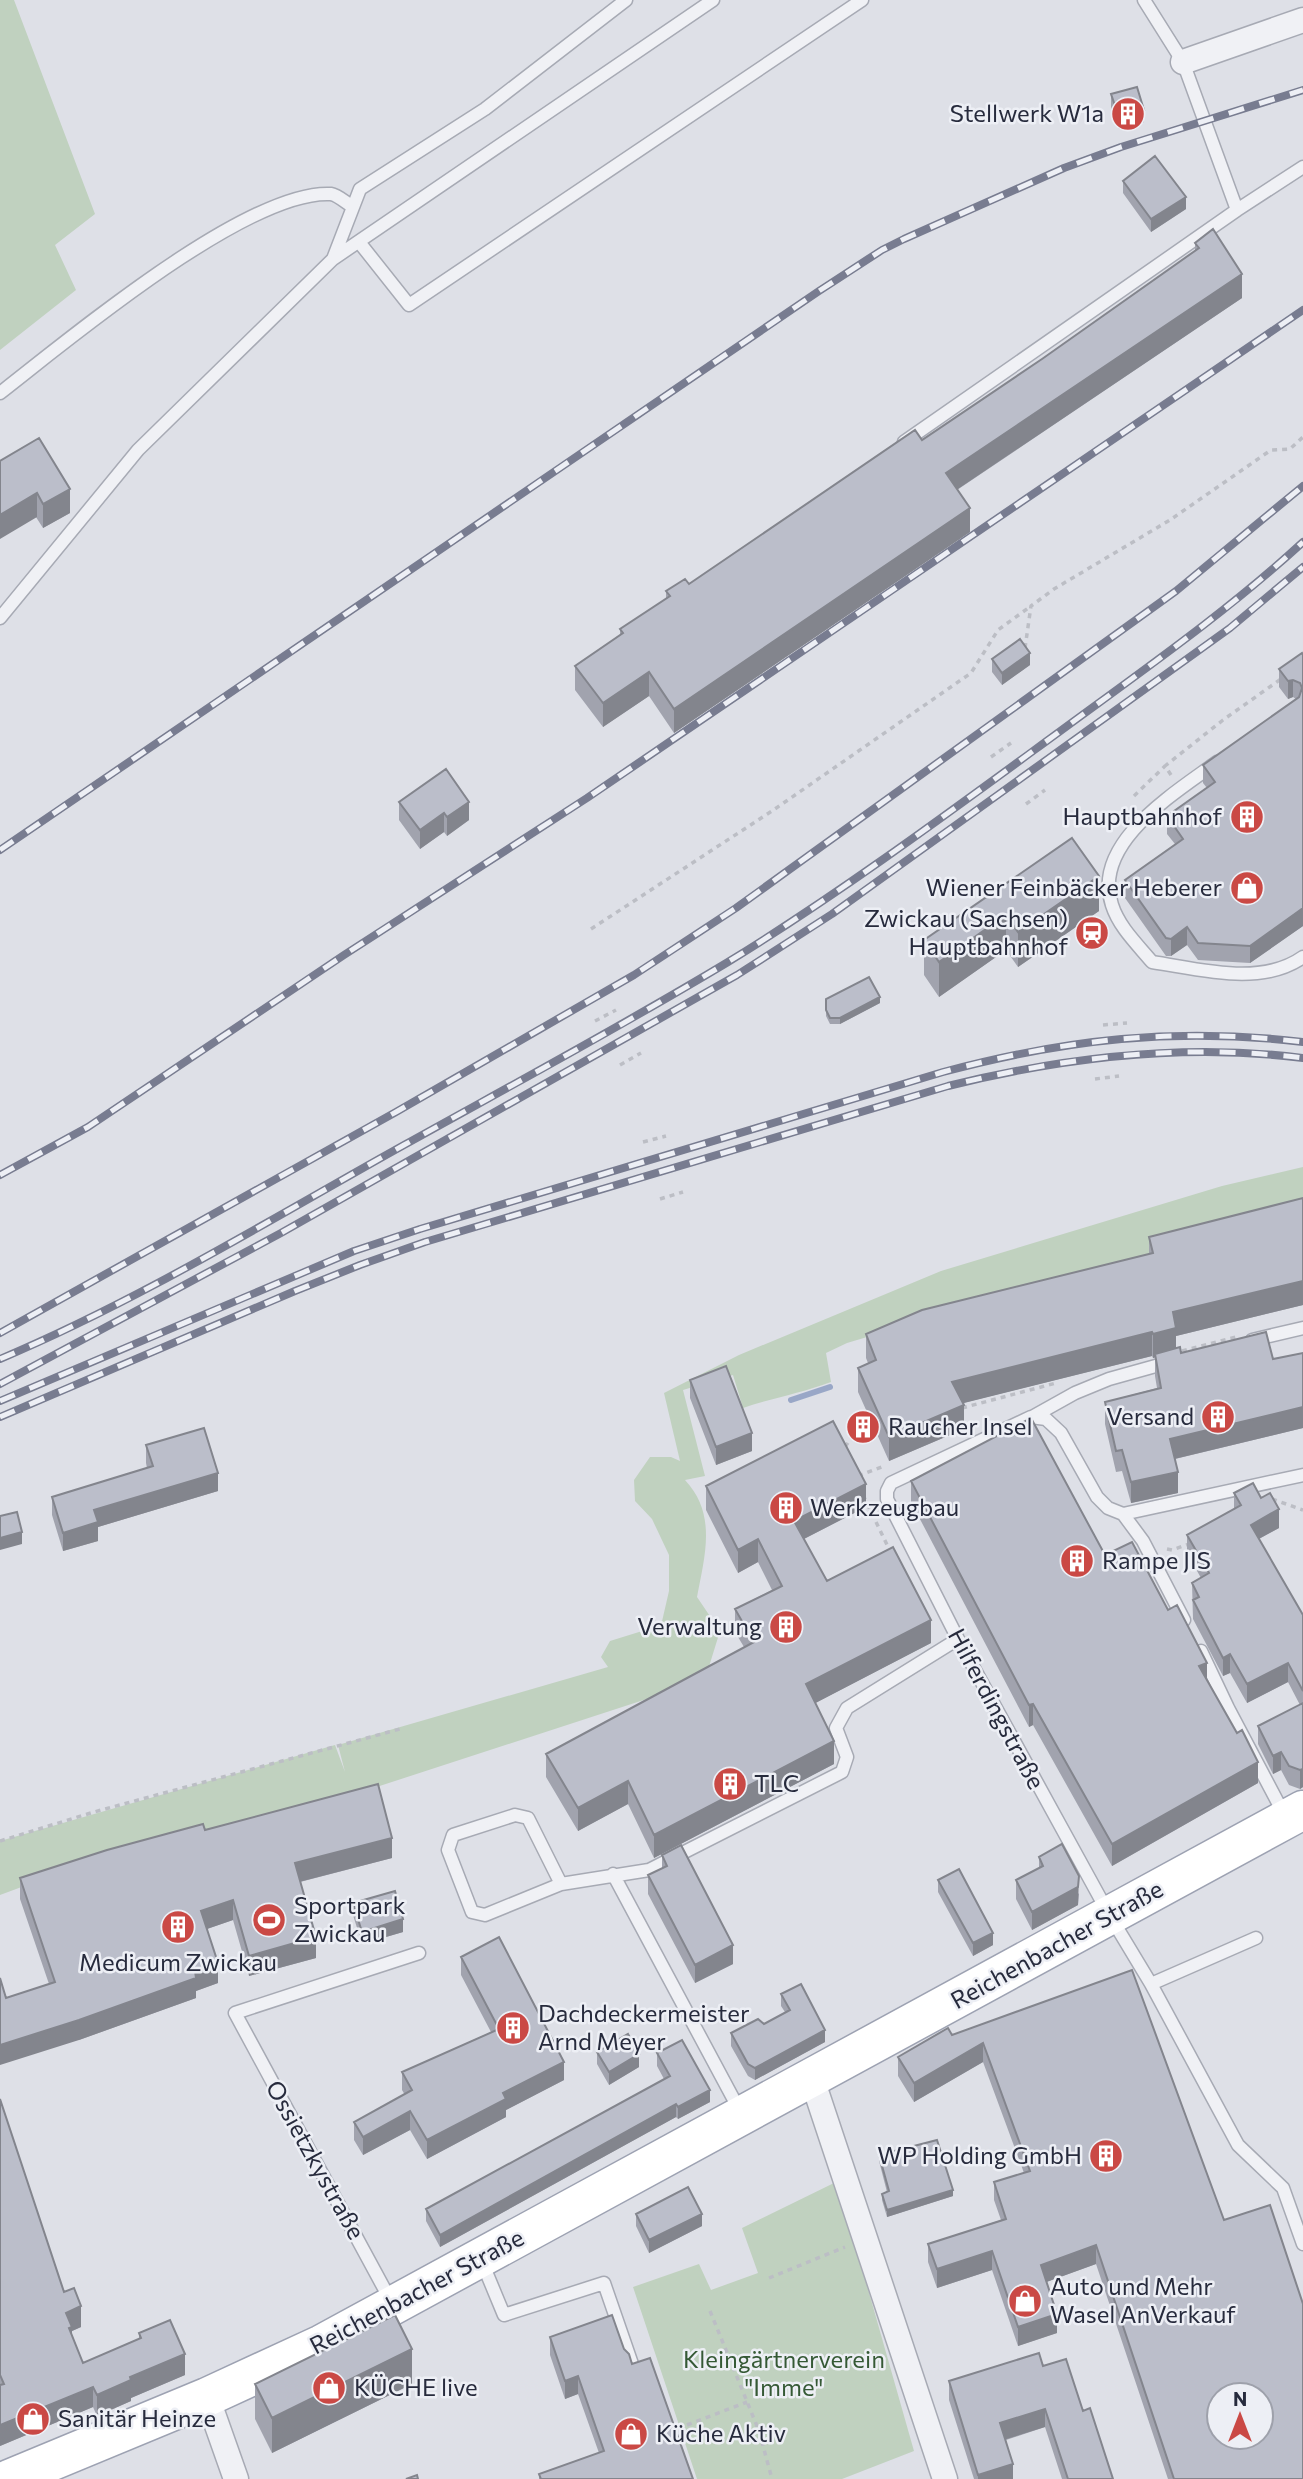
<svg xmlns="http://www.w3.org/2000/svg" width="1303" height="2479" font-family="Commissioner,sans-serif">
  <rect width="100%" height="100%" fill="#dee0e7"/>
  <path fill="#c0d1bf" d="M0 0H14L95 214 55 245 76 290 0 350Z
    M1303 1167V1216L1132 1258 847 1343 826 1353 831 1382C802 1393 772 1398 743 1408L733 1375 683 1390 705 1476 685 1480C717 1514 705 1555 697 1597L720 1631 707 1673 659 1695 352 1795 105 1856 0 1895V1841L335 1745 345 1772 338 1745 608 1667 601 1657 610 1641 639 1632 660 1630 669 1591V1555L652 1519 635 1501 634 1480 650 1457H671L680 1461 664 1393 739 1355 941 1271 1222 1186Z
    M834 2183 862 2268 914 2451 842 2479H697L633 2287 699 2264 711 2290 758 2273 742 2228Z"/>
  <g fill="none" stroke-linecap="round" stroke-linejoin="round">
    <path stroke="#99a7c7" stroke-width="6" d="M791 1400 830 1387"/>
    <g stroke="#a7aab4" stroke-width="15">
      <path id="service" d="M1144 0 1183 62 1237 210 1303 167
        M359 242 409 305 862 0
        M333 259 713 0
        M0 393C67 341 248 189 331 194 338 195 346 203 353 207
        M904 442 1237 210
        M0 618 138 450 333 259 360 189 485 109 626 0
        M1217 762C1175 793 1091 843 1112 905 1119 927 1137 944 1152 962 1199 969 1261 987 1303 957
        M1252 1340 1303 1328
        M1032 1417 1075 1393 1109 1379 1170 1362
        M1303 1475 1123 1514 1108 1508 1097 1497 1061 1433 1046 1419 1031 1417 891 1483 887 1491V1499L958 1639 1110 1916 1151 1984 1238 2145 1283 2188 1303 2244
        M1123 1514 1143 1541 1184 1620
        M1201 1651 1228 1708 1285 1816
        M613 1874 741 2113
        M561 1884 485 1915 472 1912 448 1850 453 1835 515 1815 528 1818 561 1884 649 1870 842 1772 847 1757 836 1728 847 1708 958 1639
        M1151 1984 1256 1938
        M482 2262 504 2315 604 2283 632 2364
        M392 2303 235 2013 419 1953"/>
    </g>
    <g stroke="#a7aab4" stroke-width="27">
      <path id="minor" d="M1183 62 1303 20
        M812 2079 945 2479
        M207 2397 236 2479"/>
    </g>
    <g stroke="#9da2b2" stroke-width="41">
      <path id="primary" d="M9 2479 207 2397 322 2344 1303 1810"/>
    </g>
    <path stroke="#bcbec5" stroke-width="3.5" stroke-dasharray="5 5" stroke-linecap="butt" d="M1025 648 1031 606 1054 589 1170 520 1271 450 1290 449 1303 437
      M991 757 1011 743
      M1171 775 1165 766 1223 720 1281 679
      M1134 796 1165 766
      M1026 804 1045 790
      M591 929 772 811 971 673 998 630 1031 606
      M595 1021 616 1010
      M1103 1025 1127 1023
      M620 1065 641 1053
      M1095 1079 1119 1076
      M643 1142 666 1136
      M660 1199 683 1192
      M1182 1351 1236 1337
      M962 1408 1056 1383
      M845 1447 858 1428
      M858 1476 884 1466
      M863 1495 890 1551
      M1272 1499 1303 1510
      M1167 1549 1172 1550 1189 1544
      M0 1841 94 1812 400 1729
      M769 2278 845 2247
      M710 2311 759 2431 772 2479
      M687 2425 747 2402"/>
    <use href="#service" stroke="#f0f1f5" stroke-width="12"/>
    <use href="#minor" stroke="#f0f1f5" stroke-width="24"/>
    <use href="#primary" stroke="#fff" stroke-width="38"/>
    <g stroke="#787c90" stroke-width="8">
      <path id="rail" d="M0 850 819 291 882 250 904 239 1064 168 1121 147 1303 90
        M0 1175 88 1127 344 955 587 798 1303 310
        M0 1333 396 1112 634 975 736 908 1176 591 1303 486
        M0 1359C140 1300 271 1219 404 1145 512 1085 622 1026 728 962 842 892 951 811 1059 732 1142 671 1227 612 1303 542
        M0 1384 281 1233 737 975 832 914 1230 628 1303 567
        M0 1401 354 1251 420 1229 943 1072C1066 1039 1176 1027 1303 1042
        M0 1417 295 1291 360 1265 425 1242 948 1086C1065 1057 1183 1043 1303 1058"/>
    </g>
    <use href="#rail" stroke="#edeff5" stroke-width="5" stroke-dasharray="16" stroke-linecap="butt"/>
  </g>
  <path fill="#a1a3ae" d="M1111 94 1144 122 1119 129 1111 107Z
    M1123 181 1186 209 1151 232 1123 193Z
    M1195 243 1242 298 957 490 970 532 674 733 649 696 603 727 575 690V666L620 636V629L666 599V591L689 584 922 440 1042 359 1195 251Z
    M0 461 70 513 43 528Z
    M1302 653 1303 926 1250 963 1198 960 1187 945 1171 956H1166L1125 898V880L1175 844 1167 834V816L1207 788 1203 783V765L1296 699 1293 697 1288 699 1279 687V669Z
    M992 659 1030 665 1002 685 992 672Z
    M399 802 469 820 447 836 444 832 420 849 399 820Z
    M1072 838 1099 911 1018 967 1006 950 939 997 924 975V940Z
    M826 999 880 1003 840 1024H830L826 1016Z
    M1303 1198V1305L1176 1336V1348L1181 1353 1273 1359 1303 1353V1428L1175 1459 1178 1493 1131 1503 1122 1471 1116 1472 1105 1424V1402L1157 1388 1155 1376V1357L1153 1358 1152 1356 963 1403 964 1429 889 1461 858 1392V1368L868 1363 866 1358V1334L1149 1254V1237Z
    M690 1380 752 1451 716 1465 690 1398Z
    M146 1445 218 1491 98 1527V1541L63 1551 52 1515V1497L147 1468 146 1463Z
    M911 1481 1105 1555 1168 1610 1207 1680 1258 1783 1112 1866 1033 1725 1029 1727 911 1502Z
    M706 1486 866 1507 804 1539 827 1581 931 1643 815 1703 834 1764 654 1858 628 1804 578 1831 546 1777V1754L744 1647 735 1632V1609L772 1590 758 1562 738 1573 706 1510Z
    M1234 1493 1279 1528 1259 1539 1303 1615V1787L1300 1789 1289 1785 1281 1770 1273 1774 1258 1744V1726L1300 1705 1288 1682 1247 1703 1230 1673 1223 1676 1193 1619 1192 1583 1201 1578 1187 1553V1535L1234 1509Z
    M205 1830 392 1858 300 1882 316 1958 249 1976 233 1920 207 1929 218 1983 196 1991V1998L79 2040 6 1998 49 1984 20 1899V1878Z
    M662 1855 733 1964 695 1983 648 1894V1875L662 1869Z
    M1039 1857 1079 1894 1078 1905 1032 1930 1016 1899V1880L1039 1868Z
    M938 1880 993 1945 973 1956 938 1892Z
    M353 1903 403 1932 362 1944 353 1915Z
    M461 1957 564 2080 506 2110V2117L427 2159 410 2130 363 2155 354 2140V2122L405 2095 402 2090V2072L491 2032 461 1975Z
    M1132 1970 1303 2479H1168L1096 2264 1046 2282 1057 2333 1018 2346 992 2270 937 2288 928 2262V2244L1001 2220 994 2200V2182L1024 2173 983 2062 914 2102 898 2076V2057L952 2035Z
    M781 1994 825 2042 755 2080 748 2076 731 2046V2033L764 2024 785 2012 781 2006Z
    M597 2052 639 2067 609 2085 597 2064Z
    M657 2053 710 2102 678 2119 676 2117 440 2247 426 2221V2209L664 2079 657 2066Z
    M0 2099 64 2292 81 2327 72 2331V2335L83 2363 139 2339V2333L185 2375 131 2398V2401L97 2416 93 2407 0 2446Z
    M879 2155 953 2196 887 2217 882 2200V2194L887 2192 879 2161Z
    M636 2214 702 2226 649 2253 636 2226Z
    M550 2337 624 2349 693 2479H539V2474L599 2453 578 2394 565 2399 550 2355Z
    M1043 2366 1083 2411 1113 2479H1062L1045 2427 1006 2440 1013 2479H974L949 2400V2381Z
    M255 2384H412L272 2453 255 2419Z"/>
  <path fill="#83858d" d="M1144 110V122L1119 129V117Z
    M1186 197V209L1151 232V219Z
    M1242 274V298L946 497V473Z
    M70 489V513L43 528V504Z
    M37 493V517L0 539V515Z
    M970 508V532L674 733V709Z
    M1030 653V665L1002 685V673Z
    M649 672V696L603 727V703Z
    M1293 680V697L1288 699V681Z
    M469 802V820L447 836V817Z
    M444 813V832L420 849V830Z
    M1099 876V911L1018 967V932Z
    M1303 908V926L1250 963V946Z
    M1006 915V950L939 997V962Z
    M1187 927V945L1171 956V939Z
    M880 997V1003L840 1024V1018Z
    M1303 1281V1305L1176 1336V1352L1153 1358V1334L1173 1312Z
    M1152 1332V1356L952 1406V1382Z
    M964 1405V1429L889 1461V1437Z
    M1303 1407V1428L1170 1460V1439Z
    M752 1433V1451L716 1465V1447Z
    M1178 1472V1493L1131 1503V1482Z
    M218 1473V1491L98 1527V1541L63 1551V1533L94 1510Z
    M866 1484V1507L794 1544V1521Z
    M1279 1509V1528L1251 1543V1525Z
    M22 1532V1544L0 1550V1538Z
    M758 1539V1562L738 1573V1550Z
    M931 1620V1643L806 1708V1684Z
    M1230 1654V1673L1223 1676V1658Z
    M1207 1663V1684L1199 1666Z
    M1288 1663V1682L1247 1703V1684Z
    M1033 1704V1725L1029 1727V1705Z
    M834 1741V1764L654 1858V1835Z
    M1281 1752V1770L1273 1774V1756Z
    M1258 1762V1783L1112 1866V1844Z
    M1303 1769V1787L1300 1789V1770Z
    M628 1781V1804L578 1831V1808Z
    M392 1838V1858L295 1883V1863Z
    M1079 1876 1078 1905 1032 1930V1912Z
    M233 1900V1920L201 1931V1911Z
    M403 1919V1932L362 1944V1932Z
    M993 1933V1945L973 1956V1943Z
    M316 1937V1958L249 1976V1956Z
    M733 1945V1964L695 1983V1965Z
    M218 1963V1983L196 1991V1998L79 2040 0 2065V2045Z
    M825 2030V2042L755 2080V2068Z
    M983 2043V2062L914 2102V2083Z
    M639 2054V2067L609 2085V2072Z
    M564 2062V2080L506 2110V2117L427 2159V2140L503 2093Z
    M710 2090V2102L678 2119V2107Z
    M676 2104V2117L440 2247V2235Z
    M410 2111V2130L363 2155V2137Z
    M953 2190V2196L887 2217V2210Z
    M702 2214V2226L649 2253V2240Z
    M1096 2245V2264L1041 2284V2265Z
    M992 2251V2270L937 2288V2269Z
    M81 2306V2327L72 2331V2348L66 2313Z
    M1057 2314V2333L1018 2346V2327Z
    M412 2349V2384L272 2453V2418Z
    M185 2354V2375L131 2398V2401L97 2416V2395L130 2377Z
    M578 2376V2394L565 2399V2381Z
    M93 2387V2407L0 2446V2425Z
    M1045 2409V2427L1000 2441V2423Z
    M1013 2464V2479H978V2475Z"/>
  <path fill="#bbbeca" stroke="#83858d" stroke-width="2" fill-rule="evenodd" d="M1137 87 1144 110 1119 117 1111 94Z
    M1155 156 1186 197 1151 219 1123 181Z
    M1213 229 1242 274 946 473 970 508 674 709 649 672 603 703 575 666 623 633 620 629 670 596 666 591 685 579 689 584 915 430 922 440 1042 359 1199 248 1195 243Z
    M39 438 70 489 43 504 37 493 0 515V461Z
    M1020 639 1030 653 1002 673 992 659Z
    M1302 653 1303 655V908L1250 946 1198 943 1187 927 1171 939 1166 938 1125 880 1183 839 1167 816 1215 782 1203 765 1299 697 1302 688 1300 683 1293 680 1288 681 1279 669Z
    M446 769 469 802 447 817 444 813 420 830 399 802Z
    M1072 838 1099 876 1018 932 1006 915 939 962 924 940Z
    M869 977 880 997 840 1018H830L826 1010V999Z
    M1303 1198V1281L1173 1312 1176 1328 1153 1334 1152 1332 952 1382 964 1405 889 1437 858 1368 876 1360 866 1334 922 1310 1153 1253 1149 1237Z
    M1266 1332 1273 1359 1303 1353V1407L1170 1439 1178 1472 1131 1482 1122 1450 1116 1451 1105 1402 1161 1388 1155 1354 1180 1347 1181 1353Z
    M726 1366 752 1433 716 1447 690 1380Z
    M1031 1418 1105 1555 1132 1542 1168 1610 1177 1605 1207 1663 1199 1666 1237 1733 1242 1730 1258 1762 1112 1844 1033 1704 1029 1705 911 1481Z
    M833 1421 866 1484 794 1521 827 1581 893 1547 931 1620 806 1684 834 1741 654 1835 628 1781 578 1808 546 1754 754 1642 735 1609 782 1586 758 1539 738 1550 706 1486Z
    M204 1428 218 1473 94 1510 98 1522 63 1533 52 1497 153 1466 146 1445Z
    M1253 1483 1261 1498 1270 1493 1279 1509 1251 1525 1303 1615V1691L1288 1663 1247 1684 1230 1654 1223 1658 1193 1600 1199 1597 1192 1583 1209 1573 1187 1535 1241 1505 1234 1493Z
    M17 1512 22 1532 0 1538V1516Z
    M1303 1703V1769L1300 1770 1289 1766 1281 1752 1273 1756 1258 1726Z
    M378 1784 392 1838 295 1863 316 1937 249 1956 233 1900 201 1911 218 1963 195 1971 196 1978 79 2020 0 2045V1978L6 1998 55 1982 20 1878 107 1850 203 1824 205 1830Z
    M1062 1844 1079 1876 1078 1887 1032 1912 1016 1880 1043 1866 1039 1857Z
    M681 1845 733 1945 695 1965 648 1875 667 1866 662 1855Z
    M959 1869 993 1933 973 1943 938 1880Z
    M395 1891 403 1919 362 1932 353 1903Z
    M499 1937 564 2062 503 2093 506 2099 427 2140 410 2111 363 2137 354 2122 412 2090 402 2072 499 2029 461 1957Z
    M1132 1970 1224 2220 1270 2205 1303 2304V2479H1174L1096 2245 1041 2265 1057 2314 1018 2327 992 2251 937 2269 928 2244 1006 2219 994 2182 1030 2171 983 2043 914 2083 898 2057 948 2028 952 2035ZM1219 2395H1261V2437H1219Z
    M801 1984 825 2030 755 2068 748 2064 731 2033 758 2019 764 2024 790 2010 781 1994Z
    M628 2034 639 2054 609 2072 597 2052Z
    M682 2040 710 2090 678 2107 676 2104 440 2235 426 2209 670 2076 657 2053Z
    M0 2099 64 2292 74 2288 81 2306 66 2313 72 2327 69 2328 83 2363 141 2338 139 2333 170 2320 185 2354 130 2377 131 2380 97 2395 93 2387 0 2425V2385L4 2384 0 2375Z
    M937 2140 953 2190 887 2210 882 2194 889 2191 879 2155Z
    M688 2187 702 2214 649 2240 636 2214Z
    M395 2315 412 2349 272 2418 255 2384Z
    M612 2315 624 2349 629 2354 632 2364 650 2358 693 2479H541L539 2474 604 2451 578 2376 565 2381 550 2337Z
    M1039 2353 1043 2366 1066 2359 1083 2411 1090 2408 1113 2479H1068L1045 2409 1000 2423 1013 2464 978 2475 949 2381Z
    M417 2475 418 2479H406Z"/>
  <defs>
    <g id="building-disc" transform="scale(1.75)"><circle r="9.5" fill="#ca4945" stroke="#edeff5"/><path d="M-4-6H4V6H1V3H-1V6H-4ZM-2.5-4.3h1.7v1.8h-1.7ZM.8-4.3h1.7v1.8H.8ZM-2.5-1h1.7V.8h-1.7ZM.8-1h1.7V.8H.8Z" fill="#fff"/></g>
    <g id="shop-disc" transform="scale(1.75)"><circle r="9.5" fill="#ca4945" stroke="#edeff5"/><path d="M-5-2.5h2.3a2.7 3.5 0 0 1 5.4 0H5L5.5 6h-11ZM-1.5-2.5h3a1.5 2.3 0 0 0-3 0Z" fill="#fff"/></g>
    <g id="station-disc" transform="scale(1.75)"><circle r="9.5" fill="#ca4945" stroke="#edeff5"/><path d="M-3-6H3Q5-6 5-4V2Q5 4 3 4L4.5 6H3L1.5 4h-3L-3 6H-4.5L-3 4Q-5 4-5 2V-4Q-5-6-3-6ZM-3.5-4v3h7v-3ZM-3.5 1v1.5H-2V1ZM2 1v1.5H3.5V1Z" fill="#fff"/></g>
    <g id="stadium-disc" transform="scale(1.75)"><circle r="9.5" fill="#ca4945" stroke="#edeff5"/><path d="M0-5a6.5 5 0 1 0 0 10a6.5 5 0 1 0 0-10ZM-3.5-1.8h7v3.6h-7Z" fill="#fff"/></g>
  </defs>
  <g fill-rule="evenodd">
    <use href="#building-disc" x="1128" y="114"/>
    <use href="#building-disc" x="1247" y="817"/>
    <use href="#shop-disc" x="1247" y="888"/>
    <use href="#station-disc" x="1092" y="933"/>
    <use href="#building-disc" x="1218" y="1417"/>
    <use href="#building-disc" x="863" y="1427"/>
    <use href="#building-disc" x="786" y="1508"/>
    <use href="#building-disc" x="1077" y="1561"/>
    <use href="#building-disc" x="786" y="1627"/>
    <use href="#building-disc" x="730" y="1784"/>
    <use href="#stadium-disc" x="269" y="1920"/>
    <use href="#building-disc" x="178" y="1927"/>
    <use href="#building-disc" x="513" y="2028"/>
    <use href="#building-disc" x="1106" y="2156"/>
    <use href="#shop-disc" x="1025" y="2301"/>
    <use href="#shop-disc" x="329" y="2388"/>
    <use href="#shop-disc" x="33" y="2419"/>
    <use href="#shop-disc" x="631" y="2434"/>
  </g>
  <g text-anchor="middle" stroke-width="5" stroke-linejoin="round" paint-order="stroke">
    <g font-size="24" fill="#272b3d" stroke="#edeff5" text-anchor="start">
      <text x="1104" y="122" text-anchor="end">Stellwerk W1a</text>
      <text x="1222" y="825" text-anchor="end">Hauptbahnhof</text>
      <text x="1222" y="896" text-anchor="end">Wiener Feinbäcker Heberer</text>
      <text x="1068" y="927" text-anchor="end">Zwickau (Sachsen)<tspan x="1068" dy="28">Hauptbahnhof</tspan></text>
      <text x="1194" y="1425" text-anchor="end">Versand</text>
      <text x="888" y="1435">Raucher Insel</text>
      <text x="810" y="1516">Werkzeugbau</text>
      <text x="1102" y="1569">Rampe JIS</text>
      <text x="762" y="1635" text-anchor="end">Verwaltung</text>
      <text x="754" y="1792">TLC</text>
      <text x="294" y="1914">Sportpark<tspan x="294" dy="28">Zwickau</tspan></text>
      <text x="178" y="1971" text-anchor="middle">Medicum Zwickau</text>
      <text x="538" y="2022">Dachdeckermeister<tspan x="538" dy="28">Arnd Meyer</tspan></text>
      <text x="1082" y="2164" text-anchor="end">WP Holding GmbH</text>
      <text x="1050" y="2295">Auto und Mehr<tspan x="1050" dy="28">Wasel AnVerkauf</tspan></text>
      <text x="354" y="2396">KÜCHE live</text>
      <text x="58" y="2427">Sanitär Heinze</text>
      <text x="656" y="2442">Küche Aktiv</text>
    </g>
    <g font-size="24" fill="#272b3d" stroke="#edeff5">
      <text transform="translate(996 1709) rotate(62)" y="8">Hilferdingstraße</text>
      <text transform="translate(1057 1945) rotate(-29)" y="8">Reichenbacher Straße</text>
      <text transform="translate(315 2160) rotate(61)" y="8">Ossietzkystraße</text>
      <text transform="translate(417 2292) rotate(-28)" y="8">Reichenbacher Straße</text>
    </g>
    <g font-size="24" fill="#355935" stroke="#edeff5">
      <text x="784" y="2368">Kleingärtnerverein<tspan x="784" dy="28">"Imme"</tspan></text>
    </g>
  </g>
  <g transform="translate(1240 2416)"><circle r="33" fill="#edeff5" stroke="#9ea1ab" stroke-width="2"/>
  <path d="M0-5L12 26L0 18L-12 26Z" fill="#ca4945"/>
  <text y="-10" font-size="19" font-weight="bold" text-anchor="middle" fill="#272b3d">N</text>
  </g>
</svg>
